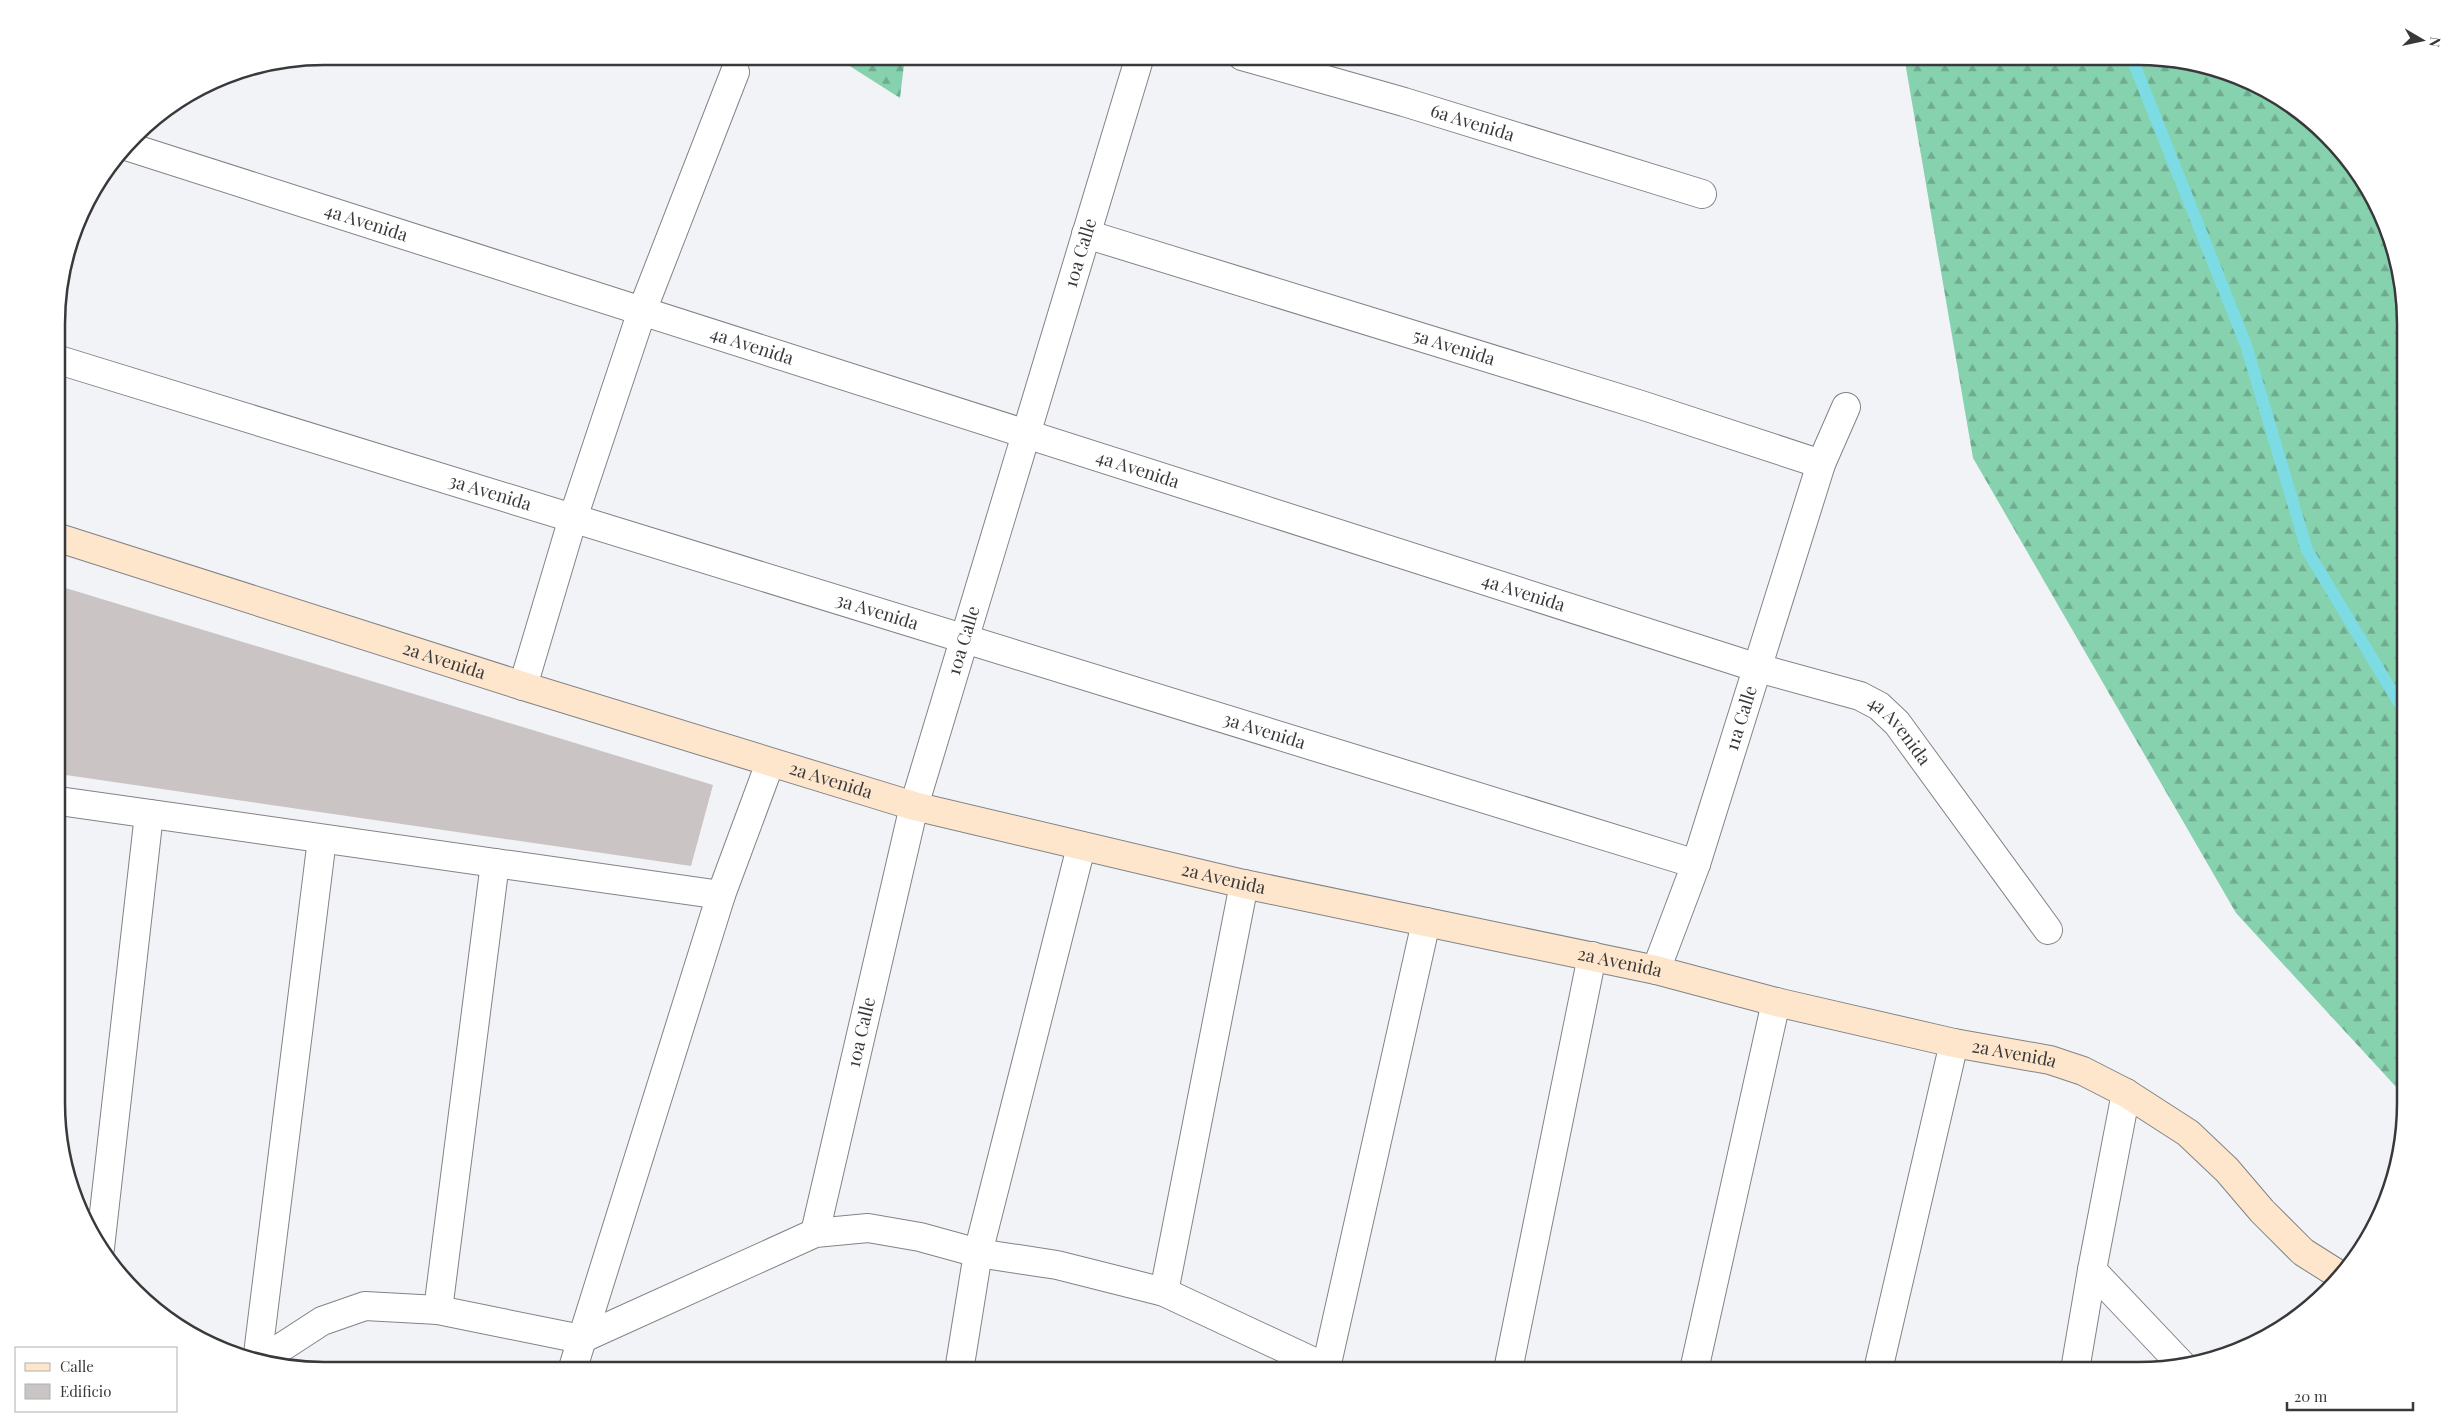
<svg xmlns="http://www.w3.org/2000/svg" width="2462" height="1427" font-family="'Playfair Display',serif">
  <defs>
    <pattern id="forest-firs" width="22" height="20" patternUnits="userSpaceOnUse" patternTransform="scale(1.25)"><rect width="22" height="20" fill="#86d1ae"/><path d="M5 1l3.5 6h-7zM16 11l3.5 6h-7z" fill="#6fab8f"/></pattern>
  </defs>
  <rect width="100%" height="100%" fill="#f2f3f7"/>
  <path fill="url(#forest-firs)" d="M834 56H905L900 98Z
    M1904 56H2138L2207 65 2271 92 2315 123 2361 176 2392 238 2405 307V1093L2398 1089 2236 913 1973 458Z"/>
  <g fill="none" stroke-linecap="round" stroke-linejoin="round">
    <path stroke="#7ddbe3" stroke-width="12" d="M2131 56 2246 345 2307 550 2405 713"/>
  </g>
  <path fill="#cac5c4" d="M59 586 713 785 691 866 59 774Z"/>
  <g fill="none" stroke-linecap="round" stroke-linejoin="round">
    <g stroke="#828387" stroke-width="30">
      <g id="street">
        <path id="s1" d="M1242 56 1404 102 1702 194"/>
        <path id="s2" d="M129 147 1758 668 1860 696 1879 706 1897 723 2048 930"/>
        <path id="s3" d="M1086 234 1641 405 1821 464"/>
        <path id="s4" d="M59 360 1696 864"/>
        <path d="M523 686 573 518 642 311 735 72"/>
        <path d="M59 801 721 895"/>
        <path id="s5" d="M1656 970 1696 864 1821 464 1846 407"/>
        <path id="s6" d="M815 1233 914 806 1140 56"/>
        <path d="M100 1248 149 814"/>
        <path d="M2092 1270 2182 1365"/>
        <path d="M1164 1292 1244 884"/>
        <path d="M438 1310 495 863"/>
        <path d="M257 1362 322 839"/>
        <path d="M259 1362 322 1321 365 1306 438 1310 581 1339 815 1233 868 1228 920 1237 978 1253 1057 1265 1164 1292 1331 1370"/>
        <path d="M1326 1368 1426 922"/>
        <path d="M1508 1370 1592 956"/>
        <path d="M1694 1370 1776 1002"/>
        <path d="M1878 1370 1954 1043"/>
        <path d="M2075 1370 2092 1270 2126 1093"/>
        <path d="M572 1371 721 895 770 763"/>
        <path d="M959 1371 978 1253 1081 847"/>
      </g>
    </g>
    <g stroke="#828387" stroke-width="30">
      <g id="secondary">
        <path id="s7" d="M59 538 523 686 914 806 1244 884 1656 970 1776 1002 1954 1043 2050 1060 2083 1071 2126 1093 2188 1133 2227 1170 2262 1211 2303 1252 2341 1276"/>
      </g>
    </g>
    <use href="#street" stroke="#fff" stroke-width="28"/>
    <use href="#secondary" stroke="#fde6cc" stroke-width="28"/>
  </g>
  <g text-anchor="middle" stroke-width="4" stroke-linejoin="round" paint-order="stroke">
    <g font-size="18" fill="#39393b" stroke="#fff">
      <text dy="6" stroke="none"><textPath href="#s1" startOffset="240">6a Avenida</textPath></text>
      <text dy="6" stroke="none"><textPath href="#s2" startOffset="249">4a Avenida</textPath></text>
      <text dy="6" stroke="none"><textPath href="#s6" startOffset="1016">10a Calle</textPath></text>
      <text dy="6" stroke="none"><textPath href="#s2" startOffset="654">4a Avenida</textPath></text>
      <text dy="6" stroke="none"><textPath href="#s3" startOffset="385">5a Avenida</textPath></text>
      <text dy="6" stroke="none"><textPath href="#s2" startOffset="1059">4a Avenida</textPath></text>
      <text dy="6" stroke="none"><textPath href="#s4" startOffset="451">3a Avenida</textPath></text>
      <text dy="6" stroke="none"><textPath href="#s2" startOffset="1464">4a Avenida</textPath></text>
      <text dy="6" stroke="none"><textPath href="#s4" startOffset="856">3a Avenida</textPath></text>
      <text dy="6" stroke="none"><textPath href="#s6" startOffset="611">10a Calle</textPath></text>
      <text dy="6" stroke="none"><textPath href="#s7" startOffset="404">2a Avenida</textPath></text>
      <text dy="6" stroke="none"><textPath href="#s5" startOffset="266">11a Calle</textPath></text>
      <text dy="6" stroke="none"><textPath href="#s4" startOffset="1261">3a Avenida</textPath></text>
      <text dy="6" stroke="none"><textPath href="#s2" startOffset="1869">4a Avenida</textPath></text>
      <text dy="6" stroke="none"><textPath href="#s7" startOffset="809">2a Avenida</textPath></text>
      <text dy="6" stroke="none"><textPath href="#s7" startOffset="1214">2a Avenida</textPath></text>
      <text dy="6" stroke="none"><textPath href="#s7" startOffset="1619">2a Avenida</textPath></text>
      <text dy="6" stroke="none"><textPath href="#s6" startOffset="206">10a Calle</textPath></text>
      <text dy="6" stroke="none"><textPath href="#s7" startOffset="2024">2a Avenida</textPath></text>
    </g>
  </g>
  <path d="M0 0H2462V1427H0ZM324 65H2138A259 259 0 0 1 2397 324V1103A259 259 0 0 1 2138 1362H324A259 259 0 0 1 65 1103V324A259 259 0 0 1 324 65Z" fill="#fff" fill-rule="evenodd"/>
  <path fill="none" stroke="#39393b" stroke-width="2.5" d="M324 65H2138A259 259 0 0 1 2397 324V1103A259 259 0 0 1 2138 1362H324A259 259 0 0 1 65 1103V324A259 259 0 0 1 324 65Z"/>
  <rect x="15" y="1347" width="162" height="65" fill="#ffffff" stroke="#b0b0b1"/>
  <rect x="25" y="1363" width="25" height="8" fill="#fde6cc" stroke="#b0b0b1"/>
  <text x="60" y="1372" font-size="15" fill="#39393b">Calle</text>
  <rect x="25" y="1384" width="25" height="15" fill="#cac5c4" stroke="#b0b0b1"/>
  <text x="60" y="1397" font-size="15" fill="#39393b">Edificio</text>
  <g transform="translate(2422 40) rotate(99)" stroke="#ffffff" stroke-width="4" paint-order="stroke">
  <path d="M0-4L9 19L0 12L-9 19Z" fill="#39393b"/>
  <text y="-8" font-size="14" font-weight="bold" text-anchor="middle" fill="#39393b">N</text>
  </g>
  <path d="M2287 1402v8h126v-8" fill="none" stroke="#39393b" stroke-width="2.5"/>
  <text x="2294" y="1402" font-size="15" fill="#39393b" stroke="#ffffff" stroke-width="4" paint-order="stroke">20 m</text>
</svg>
